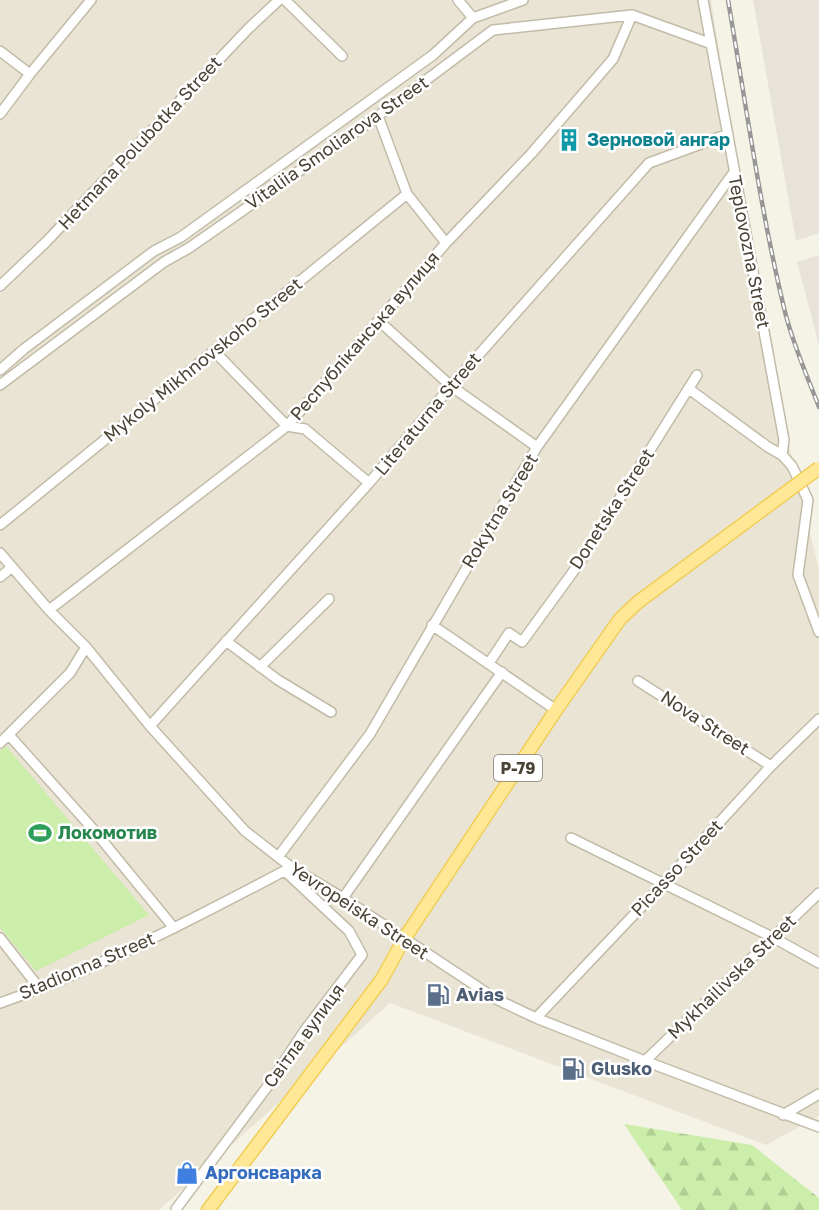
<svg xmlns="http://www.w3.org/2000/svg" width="819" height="1210" font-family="'Golos Text',sans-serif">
  <defs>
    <pattern id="forest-firs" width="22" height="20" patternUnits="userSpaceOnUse" patternTransform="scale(1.5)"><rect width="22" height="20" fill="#cbeeab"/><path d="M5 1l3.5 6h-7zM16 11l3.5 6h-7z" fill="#b0cd94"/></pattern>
  </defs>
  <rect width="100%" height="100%" fill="#f5f2e6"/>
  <path fill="#eae4d4" d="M0 0H711L770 366 819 570V1116L766 1145 390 1003 159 1210H0Z"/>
  <path fill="#e7e3db" d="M753 0H819V233L796 241Z
    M819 255V345L797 262Z"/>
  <path fill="url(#forest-firs)" d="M624 1124 752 1145 819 1198V1210H682Z"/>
  <path fill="#cbeeab" d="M6 746 149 915 36 971 0 928V751Z"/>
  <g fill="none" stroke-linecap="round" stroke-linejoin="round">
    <g stroke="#c2bba8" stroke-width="12">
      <path id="minor" d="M285 0 342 56
        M458 0 473 18
        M703 0 784 440 782 455 792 466 808 500 798 575 819 632
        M0 51 30 74
        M0 114 30 74 91 0
        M378 116 407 194 446 243
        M0 286 46 242 248 29 279 0
        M379 321 451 386 537 447
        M214 351 287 426 305 429 369 483
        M0 370 24 349 154 251 181 237 433 55 473 18 523 0
        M0 385 164 262 189 248 378 116 493 30 632 15 709 43
        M689 389 768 447 782 455
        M0 525 407 194
        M0 553 49 610 86 647 150 726 245 831 291 867 343 898 496 999 536 1018 645 1061 819 1127
        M0 577 12 567
        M49 610 287 426 446 243 531 154 613 59 632 15
        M432 625 556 710
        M226 641 278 680 331 712
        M489 663 509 633 522 642 578 565 697 375
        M260 667 329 599
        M638 681 771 766
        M150 726 369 483 451 386 649 163 728 134
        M9 735 92 828 174 928
        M0 743 70 673 86 647
        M571 838 774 938 819 963
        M278 857 370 734 537 447 734 172
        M343 898 502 672
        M0 938 40 989
        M0 1003C100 968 195 918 288 869
        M536 1018 663 884 771 766 819 719
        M645 1061 819 893
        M783 1115 819 1094
        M176 1209 270 1083 305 1030 362 955 349 931 285 871"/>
    </g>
    <g stroke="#f1ce58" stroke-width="15">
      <path id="major" d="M208 1210 382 979 404 939 556 710 620 619 638 602"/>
    </g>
    <use href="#minor" stroke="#fff" stroke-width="9"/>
    <use href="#major" stroke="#ffe895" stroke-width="12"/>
    <g stroke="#979797" stroke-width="4.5">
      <path id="rail" d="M728 0C746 104 760 209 785 312 793 344 807 376 819 407"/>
    </g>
    <use href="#rail" stroke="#fff" stroke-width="2" stroke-dasharray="7" stroke-linecap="butt"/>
    <g stroke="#f1ce58" stroke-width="15" stroke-linecap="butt">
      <path id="major-bridge" d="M638 602 819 468"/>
    </g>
    <use href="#major-bridge" stroke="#ffe895" stroke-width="12"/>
  </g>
  <defs>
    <g id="building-bare" transform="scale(1.8)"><path d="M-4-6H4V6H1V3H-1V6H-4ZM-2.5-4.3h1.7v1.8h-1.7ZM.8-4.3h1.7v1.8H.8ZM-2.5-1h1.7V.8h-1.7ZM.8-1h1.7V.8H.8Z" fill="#0f9aa8" stroke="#fff" stroke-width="2.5" paint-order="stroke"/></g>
    <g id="stadium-bare" transform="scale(1.8)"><path d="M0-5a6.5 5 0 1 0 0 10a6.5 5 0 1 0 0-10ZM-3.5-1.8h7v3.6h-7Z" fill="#2e9e5b" stroke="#fff" stroke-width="2.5" paint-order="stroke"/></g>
    <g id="fuel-bare" transform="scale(1.8)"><path d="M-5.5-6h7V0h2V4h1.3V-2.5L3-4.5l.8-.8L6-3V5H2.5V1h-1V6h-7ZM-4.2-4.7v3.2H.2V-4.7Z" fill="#5c6f8a" stroke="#fff" stroke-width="2.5" paint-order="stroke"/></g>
    <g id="shop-bare" transform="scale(1.8)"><path d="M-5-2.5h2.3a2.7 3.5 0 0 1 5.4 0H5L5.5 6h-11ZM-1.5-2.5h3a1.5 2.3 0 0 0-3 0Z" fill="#3f7fe0" stroke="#fff" stroke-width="2.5" paint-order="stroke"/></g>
  </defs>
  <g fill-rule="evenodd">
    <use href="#building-bare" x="569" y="140"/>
    <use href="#stadium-bare" x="40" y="833"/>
    <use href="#fuel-bare" x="438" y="995"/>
    <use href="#fuel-bare" x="573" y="1069"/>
    <use href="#shop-bare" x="187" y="1173"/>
  </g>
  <g text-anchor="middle" stroke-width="5" stroke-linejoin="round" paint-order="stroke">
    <rect fill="#fff" stroke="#807b72" stroke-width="1.5" x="494" y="755" width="48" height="26" rx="4.5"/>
    <g font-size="16" font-weight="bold" fill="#494235">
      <text x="518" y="774">Р-79</text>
    </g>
    <g font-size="18" font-weight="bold" fill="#0d838f" stroke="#fff" text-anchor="start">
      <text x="587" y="146">Зерновой ангар</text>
    </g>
    <g font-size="18" fill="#494235" stroke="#fff">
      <text transform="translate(140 143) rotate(-47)" y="6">Hetmana Polubotka Street</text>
      <text transform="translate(337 143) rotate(-35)" y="6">Vitaliia Smoliarova Street</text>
      <text transform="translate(749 252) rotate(79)" y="6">Teplovozna Street</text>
      <text transform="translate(365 336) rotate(-49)" y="6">Республіканська вулиця</text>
      <text transform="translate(203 360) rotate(-39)" y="6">Mykoly Mikhnovskoho Street</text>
      <text transform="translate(428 414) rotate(-50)" y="6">Literaturna Street</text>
      <text transform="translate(612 509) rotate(-57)" y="6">Donetska Street</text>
      <text transform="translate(500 511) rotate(-59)" y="6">Rokytna Street</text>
      <text transform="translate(705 723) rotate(33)" y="6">Nova Street</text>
      <text transform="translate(677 868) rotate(-47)" y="6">Picasso Street</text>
      <text transform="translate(359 911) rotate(33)" y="6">Yevropeiska Street</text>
      <text transform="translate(87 966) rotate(-23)" y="6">Stadionna Street</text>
      <text transform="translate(732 977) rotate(-44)" y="6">Mykhailivska Street</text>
      <text transform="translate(304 1036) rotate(-54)" y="6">Світла вулиця</text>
    </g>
    <g font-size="18" font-weight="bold" fill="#27864d" stroke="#fff" text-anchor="start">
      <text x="58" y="839">Локомотив</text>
    </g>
    <g font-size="18" font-weight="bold" fill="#4e5e75" stroke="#fff" text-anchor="start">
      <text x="456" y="1001">Avias</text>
      <text x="591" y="1075">Glusko</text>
    </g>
    <g font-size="18" font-weight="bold" fill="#366cbe" stroke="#fff" text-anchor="start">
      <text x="205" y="1179">Аргонсварка</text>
    </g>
  </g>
</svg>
